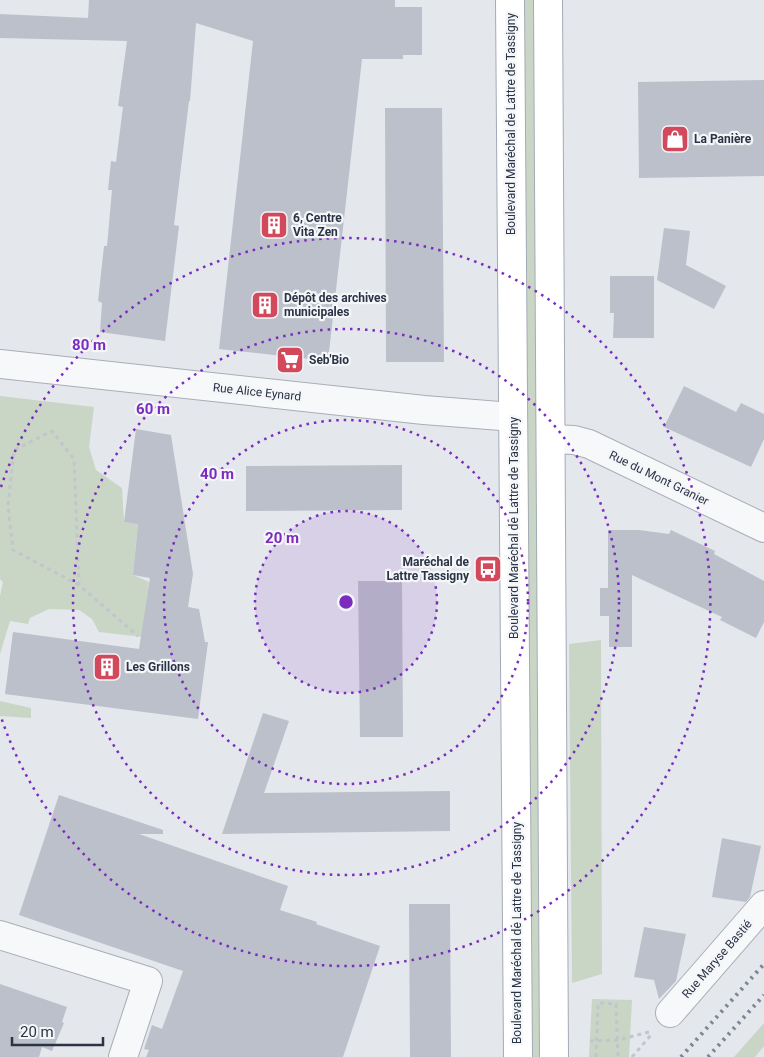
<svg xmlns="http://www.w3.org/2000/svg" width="764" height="1057" font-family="Roboto,sans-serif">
  <rect width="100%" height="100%" fill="#e4e7ec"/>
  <path fill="#c9d6c5" d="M524 0H538L545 1057H530Z
    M0 396 94 407 89 447 96 470 122 488 124 522 138 523 133 575 149 582 143 637 99 632 92 619 79 610 49 609 30 618 28 624 10 621 0 654V596L3 582 0 579Z
    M601 640 602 974 572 983 569 644Z
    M0 701 31 708V718L0 716Z
    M592 999 632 1000 629 1057H589Z
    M764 1023V1046L755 1057H734Z"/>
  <path fill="#bbc0ca" d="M89 0H395V7H422V55H403V59H362L328 361 219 349 253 41 196 23 190 101H189L174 225 179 226 165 341 100 332 102 303 98 301 104 246H107L112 190H108L111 161 116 162 123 107 118 106 127 41 0 38V14L88 18Z
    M764 80V176L639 178 638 82Z
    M385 108H442L444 362H386Z
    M664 228 690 231 686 265 726 286 714 309 657 280Z
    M610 276H654V338H613L614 313H610Z
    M684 386 736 412 741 403 764 414V439L751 467 664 427Z
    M136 429 171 435 193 574 188 607 199 609 205 642H208L198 719 5 694 13 632 139 649 150 578 133 575 138 524 124 522Z
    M402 465V510L246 511V466Z
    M608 530H639L669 534 671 530 715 551 714 554 764 581V622L756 638 720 620 722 617 632 575V647H609V616H600V588H608Z
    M358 581H402L403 737H360Z
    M263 713 289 721 264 793 450 791V831L222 834Z
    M59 795 163 830V834H139L288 886 280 910 317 922 316 924 380 946 343 1057H146L149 1050 144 1049 152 1025 162 1029 183 971 19 915Z
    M722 838 761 846 750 897 746 902 712 897Z
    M409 904H450L451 1057H410Z
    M644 927 686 934 676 981 659 999 654 980 634 977Z
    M0 984 67 1007 62 1022 64 1023 52 1051 42 1047 39 1057H0Z"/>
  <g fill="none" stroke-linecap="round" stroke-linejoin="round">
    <g stroke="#a9aeb7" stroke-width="30">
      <path id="street" d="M0 364 424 410 513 417
        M551 439 574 440 589 444 764 528
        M0 935 148 981 123 1057
        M670 1013 764 905"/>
    </g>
    <g stroke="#a3abb8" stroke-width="30">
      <path id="primary" d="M510 0 518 1057
        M548 0 554 1057"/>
    </g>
    <path stroke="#c2c5cb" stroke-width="3" stroke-dasharray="4 4" stroke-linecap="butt" d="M79 585 13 550 8 506 14 450 52 431 74 459 79 585 138 636
      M590 1041 618 1040 649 1032
      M596 1057 598 1003 616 1004 618 1057
      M632 1057 651 1035"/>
    <use href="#street" stroke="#f7f8fa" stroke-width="28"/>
    <use href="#primary" stroke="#fff" stroke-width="28"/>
    <path stroke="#7d8696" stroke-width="4" stroke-dasharray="2.5 5" stroke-linecap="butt" d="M681 1057 764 964
      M708 1057 764 995"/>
  </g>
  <circle cx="346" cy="602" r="91" fill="#7b2cbf" fill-opacity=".12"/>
  <g fill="none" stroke="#7b2cbf" stroke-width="2.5" stroke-dasharray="2.5 5">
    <circle cx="346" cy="602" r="91"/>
    <circle cx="346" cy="602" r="182"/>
    <circle cx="346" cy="602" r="273"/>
    <path d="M1 487A364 364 0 1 1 1 717"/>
  </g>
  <defs>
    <g id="shop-square" transform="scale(1.4375)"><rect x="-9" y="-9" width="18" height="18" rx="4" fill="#d1495b" stroke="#f4f6f9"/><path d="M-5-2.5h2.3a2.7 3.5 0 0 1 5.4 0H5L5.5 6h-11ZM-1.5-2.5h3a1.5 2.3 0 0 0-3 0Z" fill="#fff"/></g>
    <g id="building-square" transform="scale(1.4375)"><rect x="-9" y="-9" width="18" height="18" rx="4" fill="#d1495b" stroke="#f4f6f9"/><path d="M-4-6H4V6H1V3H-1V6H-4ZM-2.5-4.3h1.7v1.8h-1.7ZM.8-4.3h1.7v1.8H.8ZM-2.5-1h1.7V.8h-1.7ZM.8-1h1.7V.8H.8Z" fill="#fff"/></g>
    <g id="supermarket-square" transform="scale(1.4375)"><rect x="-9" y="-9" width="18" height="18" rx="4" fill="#d1495b" stroke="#f4f6f9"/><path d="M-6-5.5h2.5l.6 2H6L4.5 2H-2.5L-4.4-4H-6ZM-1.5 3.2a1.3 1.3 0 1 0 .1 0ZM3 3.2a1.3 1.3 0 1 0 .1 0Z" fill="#fff"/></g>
    <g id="bus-square" transform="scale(1.4375)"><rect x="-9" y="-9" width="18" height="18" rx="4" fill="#d1495b" stroke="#f4f6f9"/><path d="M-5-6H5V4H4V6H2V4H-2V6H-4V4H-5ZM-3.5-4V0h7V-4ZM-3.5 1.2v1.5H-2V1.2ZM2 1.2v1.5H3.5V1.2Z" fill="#fff"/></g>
  </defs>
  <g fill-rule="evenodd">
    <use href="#shop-square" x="675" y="139"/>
    <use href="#building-square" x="274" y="225"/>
    <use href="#building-square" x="265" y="305"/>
    <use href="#supermarket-square" x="290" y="360"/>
    <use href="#bus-square" x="488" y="569"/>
    <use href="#building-square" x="107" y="667"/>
  </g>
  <g text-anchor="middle" stroke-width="4.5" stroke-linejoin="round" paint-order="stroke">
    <g font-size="12" fill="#2b3445" stroke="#f4f6f9">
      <text transform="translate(511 124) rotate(-90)" y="4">Boulevard Maréchal de Lattre de Tassigny</text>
      <text transform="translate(257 392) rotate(6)" y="4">Rue Alice Eynard</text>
      <text transform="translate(659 478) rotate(26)" y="4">Rue du Mont Granier</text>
      <text transform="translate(514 528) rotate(-90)" y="4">Boulevard Maréchal de Lattre de Tassigny</text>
      <text transform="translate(517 933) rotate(-90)" y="4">Boulevard Maréchal de Lattre de Tassigny</text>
      <text transform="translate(717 959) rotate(-49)" y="4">Rue Maryse Bastié</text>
    </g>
    <g font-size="12" font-weight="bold" fill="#2b3445" stroke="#f4f6f9" text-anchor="start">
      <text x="694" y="143">La Panière</text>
      <text x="293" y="222">6, Centre<tspan x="293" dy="14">Vita Zen</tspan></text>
      <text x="284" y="302">Dépôt des archives<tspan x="284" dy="14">municipales</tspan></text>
      <text x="309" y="364">Seb'Bio</text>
      <text x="469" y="566" text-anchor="end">Maréchal de<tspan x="469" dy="14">Lattre Tassigny</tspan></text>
      <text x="126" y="671">Les Grillons</text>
    </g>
  </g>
  <circle cx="346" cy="602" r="8" fill="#7b2cbf" stroke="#f4f6f9" stroke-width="2.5"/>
  <g font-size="15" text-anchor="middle" font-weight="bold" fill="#7b2cbf" stroke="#f4f6f9" stroke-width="4.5" stroke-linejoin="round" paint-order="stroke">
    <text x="89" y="350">80 m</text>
    <text x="153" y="414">60 m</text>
    <text x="217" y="479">40 m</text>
    <text x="282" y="543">20 m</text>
  </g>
  <path d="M12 1037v8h91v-8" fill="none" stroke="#2b3445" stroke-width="2.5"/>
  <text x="20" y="1037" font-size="15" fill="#2b3445" stroke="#f4f6f9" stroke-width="4" paint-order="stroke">20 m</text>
</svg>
